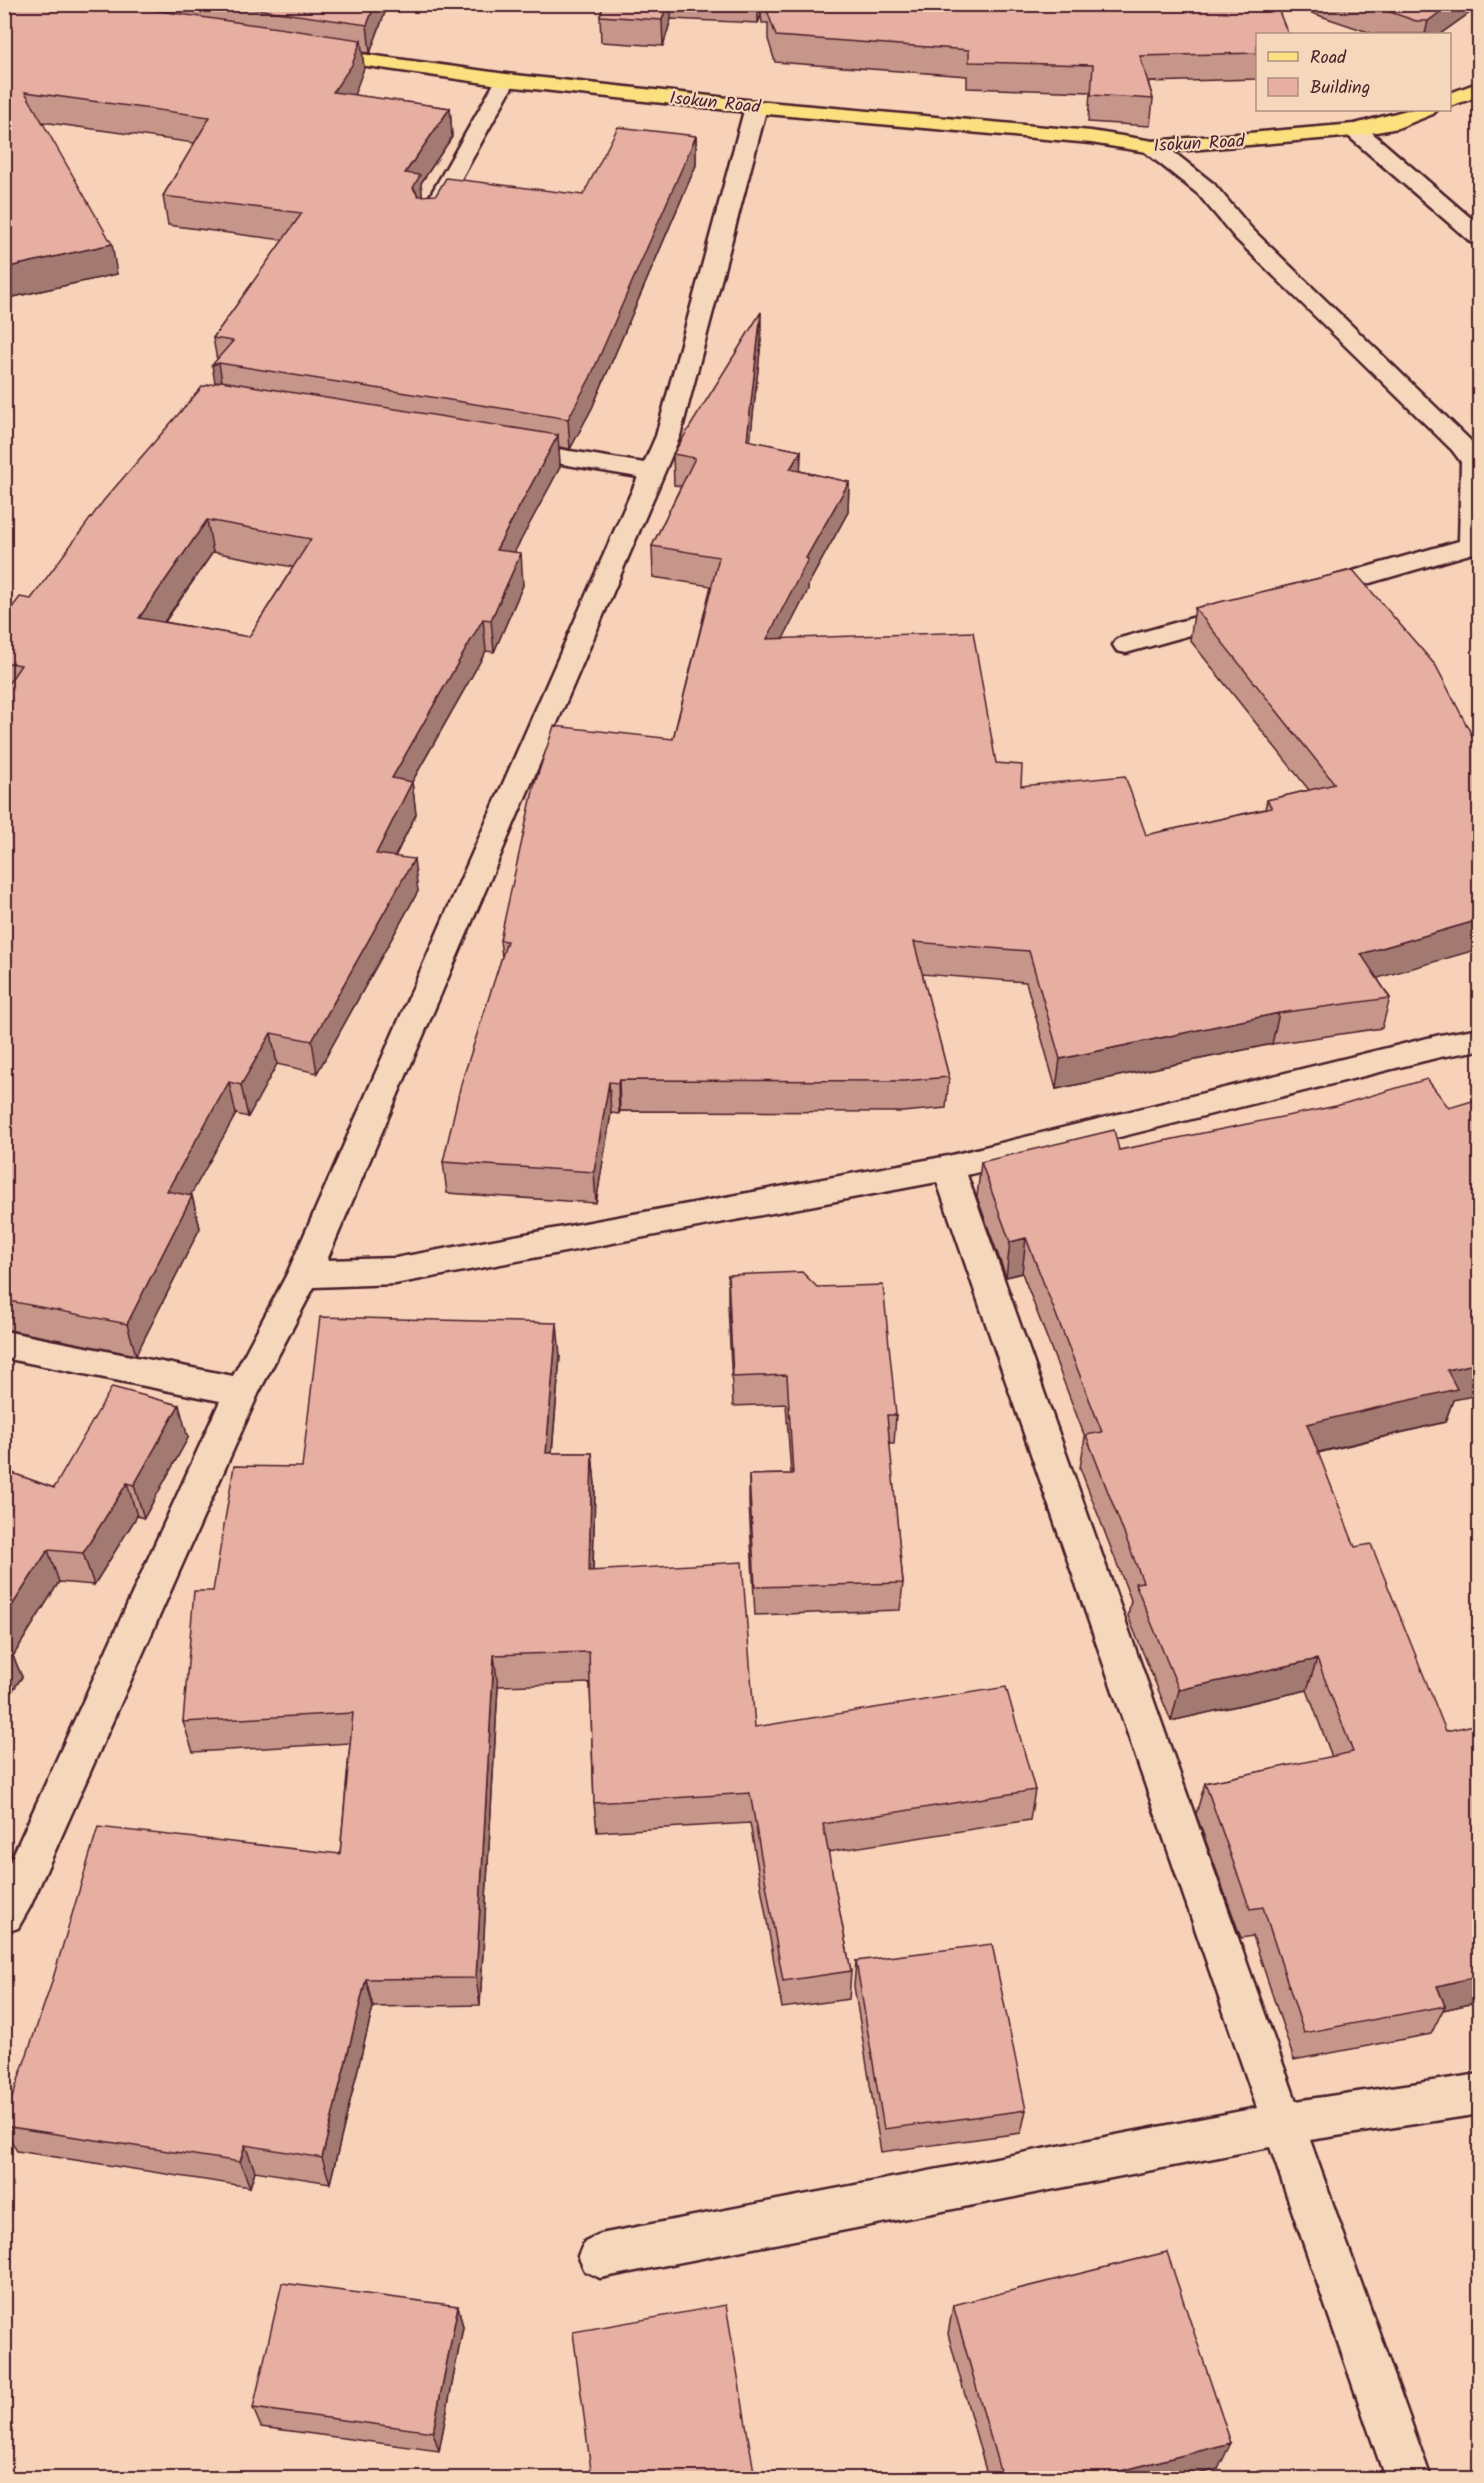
<svg xmlns="http://www.w3.org/2000/svg" width="1484" height="2483" font-family="Kalam,sans-serif">
  <rect width="100%" height="100%" fill="#f7d2b8"/>
  <filter id="ink" filterUnits="userSpaceOnUse"><feTurbulence type="fractalNoise" baseFrequency=".0167" numOctaves="2"/><feDisplacementMap in="SourceGraphic" scale="12" xChannelSelector="R" yChannelSelector="G"/><feConvolveMatrix kernelMatrix="1 2 1 2 8 2 1 2 1" color-interpolation-filters="sRGB"/></filter>
  <g filter="url(#ink)">
    <g fill="none" stroke-linecap="round" stroke-linejoin="round">
      <g stroke="#4a1f2b" stroke-width="5">
        <path id="service" d="M506 74 513 76 516 80 440 217 437 222H421L418 217 496 80 499 76Z"/>
      </g>
      <g stroke="#4a1f2b" stroke-width="5">
        <path id="minor" d="M756 101 763 103 767 107 680 436 327 1260 395 1258 948 1156 1440 1035 1480 1028V1050L1440 1057 967 1175 1296 2101 1480 2074V2114L1310 2140 1431 2478H1385L1270 2147 600 2278 585 2271 578 2256 585 2241 600 2234 1257 2108 937 1182 395 1284 314 1287 259 1392 30 1907 18 1928 4 1933V1875L220 1401 4 1358V1331L233 1376 287 1274 638 477 515 456 506 454 503 449 506 444 515 442 644 463 656 436 745 107 749 103Z
          M1355 124 1363 125 1480 226V245L1472 243 1347 135 1344 130 1347 125Z
          M1153 141 1161 142 1214 184 1252 229 1470 440 1480 454V551L1325 596 1316 598 1307 596 1303 590 1307 584 1459 541 1461 462 1452 450 1236 239 1198 194 1145 152 1142 147 1145 142Z
          M1235 606 1244 608 1248 614 1244 620 1126 653 1117 651 1113 645 1117 639Z"/>
      </g>
      <g stroke="#4a1f2b" stroke-width="5">
        <path id="primary" d="M318 48 506 74 756 101 1091 131 1153 141 1355 124 1407 110H1437L1433 114 1398 128 1355 136 1153 153 1091 143 756 113 506 86 311 58 308 54 311 50Z
          M1480 82V96L1450 106V93Z"/>
      </g>
      <use href="#service" fill="#f5d8bb" fill-rule="evenodd"/>
      <use href="#minor" fill="#f5d8bb" fill-rule="evenodd"/>
      <use href="#primary" fill="#fbe080" fill-rule="evenodd"/>
    </g>
    <path fill="#c7968a" stroke="#4a1f2b" stroke-width="1.5" fill-rule="evenodd" d="M4 4H388L370 53 362 52 364 68 353 95 450 108 452 137 421 183 422 196 583 195 696 136V165L592 408 570 449 559 447 560 467 514 552 523 585 494 652 486 651 412 782 416 814 395 857 418 891 317 1073 277 1064 248 1117 236 1114 190 1196H192L200 1228 136 1355 4 1329V618L31 599 215 383 217 360 213 338 283 240 168 225 163 196 195 143 42 122 117 274 4 299ZM213 552 293 567 249 637 165 622Z
      M604 4H1276L1257 34V79L1148 82 1153 99 1150 126 1088 122 1090 92 967 88V76L775 62 768 39V23H762L761 15 758 23 671 19 663 46 601 42 600 16Z
      M1285 4H1479V6L1440 34H1374Z
      M761 342 750 441 801 451 800 471 849 482 848 512 808 585V590L783 638 996 763 1021 786 1146 835 1265 809 1267 800 1309 790 1190 640 1195 608 1353 570 1377 978 1390 998 1382 1028 1272 1044 1056 1089 1026 982 922 974 949 1077 946 1108 902 1112 620 1111 619 1114 611 1113 596 1203 447 1193 443 1162 502 957 500 940 673 739 711 586 653 577 652 546 681 486 674 485 673 454Z
      M1119 1150 1453 1400 1445 1422 1318 1453 1479 2002 1443 2010 1431 2034 1294 2060 1253 1936 1241 1938 1196 1814 1205 1783 1332 1757 1307 1690 1171 1721 1128 1616 1131 1600 1080 1468 1085 1437 1022 1273 1006 1277 977 1197 981 1162Z
      M728 1275 896 1415 894 1444H889L903 1583 900 1610 755 1615 749 1504V1475L791 1474 786 1404 733 1406 728 1305Z
      M560 1356 552 1453H592L595 1485 593 1571 755 1727 1035 1790 1030 1820 828 1852 851 1971 849 1999 782 2008 750 1823 597 1832 594 1803 590 1683 498 1686 480 2005 373 2007 330 2183 255 2171 250 2187 17 2151 4 2128V2121L340 1854 350 1743 193 1752 183 1722 213 1591 302 1467Z
      M188 1438 144 1518 137 1516 94 1585 59 1582 13 1656 22 1677 4 1703V1470L54 1488Z
      M856 1961 1026 2110 1021 2133 881 2152 854 1986Z
      M1479 2189V2216L1474 2198Z
      M953 2305 1218 2469 1182 2478H988L948 2334Z
      M458 2306 463 2327 439 2451 261 2427 253 2408Z"/>
    <path fill="#a27a71" stroke="#4a1f2b" stroke-width="1.5" d="M375 4H388L370 53 367 25Z
      M667 4H671V19L663 46 662 20Z
      M758 4H761V15L758 23Z
      M1451 4H1479V6L1440 34H1425L1428 21Z
      M361 40 364 68 355 93 336 121 333 92Z
      M450 108 452 137 421 183 423 204 405 173Z
      M696 136V165L592 408 570 449 568 419Z
      M112 244 117 274 4 299V268Z
      M761 312V342L747 471V440Z
      M219 363 224 393 217 395 212 365Z
      M558 435 560 467 499 581 496 550Z
      M801 451 800 482 790 469Z
      M849 482 848 512 808 585V590L767 670V639L806 558Z
      M207 520 213 552 145 649 139 618Z
      M521 553 523 585 494 652 491 620Z
      M483 619 486 651 396 810 392 778Z
      M412 782 416 814 380 886 376 854Z
      M414 859 418 891 317 1073 312 1041Z
      M1479 920V949L1354 985 1361 954Z
      M1279 1013 1272 1044 1056 1089 1060 1059Z
      M271 1033 277 1064 248 1117 241 1085Z
      M619 1080 620 1111 619 1114 618 1083Z
      M229 1082 236 1114 175 1223 167 1191Z
      M609 1082 611 1113 596 1203 594 1172Z
      M192 1196 200 1228 136 1355 127 1324Z
      M1026 1238 1022 1273 1006 1277 1010 1242Z
      M557 1323 560 1356 549 1485 546 1453Z
      M1479 1363V1395L1453 1400 1445 1422 1298 1457 1307 1424 1447 1370Z
      M179 1405 188 1438 144 1518 134 1485Z
      M592 1453 595 1485 592 1602 589 1571Z
      M127 1483 137 1516 94 1585 83 1553Z
      M48 1550 59 1582 13 1656 22 1677 4 1703V1618Z
      M494 1655 498 1686 480 2005 476 1978Z
      M1317 1659 1307 1690 1171 1721 1179 1690Z
      M1479 1976V2002L1443 2010 1445 2006 1437 1986Z
      M366 1979 373 2007 330 2183 322 2158Z
      M245 2145 255 2171 250 2187 240 2162Z
      M458 2306 463 2327 439 2451 433 2432Z
      M1231 2443 1218 2469 1182 2478H1093Z"/>
    <path fill="#e7afa1" stroke="#4a1f2b" stroke-width="1.5" fill-rule="evenodd" d="M4 4H111L361 40 352 65 333 92 450 108 405 173 420 175 413 188 418 196 436 195 446 178 583 195 618 127 696 136 590 378 568 419 219 363 212 365 233 341 213 338 302 213 163 196 210 117 25 92 112 244 4 268Z
      M221 4H375L367 25Z
      M604 4H667L662 20 600 16Z
      M769 4H1276L1288 34H1257V53L1140 56 1153 99 1091 95 1093 65 969 62V50L776 36 768 13Z
      M1367 4H1451L1428 21H1416Z
      M761 312 747 440 801 451 790 469 849 482 806 558 808 559 767 639 973 632 996 763 1022 765 1021 786 1125 776 1146 835 1272 808 1267 800 1335 784 1195 608 1353 570 1436 666 1479 749V920L1361 954 1390 998 1279 1013 1060 1059 1029 951 914 942 949 1077 904 1081 619 1080 618 1083 609 1082 594 1172 443 1162 461 1084 507 941 500 940 534 786 554 726 673 739 719 557 652 546 695 458 673 454Z
      M221 381 558 435 496 550 521 553 491 620 483 619 392 778 412 782 376 854 414 859 312 1041 271 1033 241 1085 229 1082 167 1191 192 1196 127 1324 4 1300V690L21 665 4 662V618L20 597 31 599 104 500 202 387ZM207 520 311 539 249 637 139 618Z
      M1427 1079 1449 1108 1479 1099V1363L1447 1370 1457 1389 1307 1424 1355 1547 1371 1544 1446 1731 1479 1724V1976L1437 1986 1445 2006 1304 2033 1263 1907 1250 1909 1205 1783 1353 1752 1317 1659 1179 1690 1135 1583 1143 1582 1086 1435 1102 1432 1026 1238 1010 1242 981 1162 1114 1130 1119 1150 1336 1106Z
      M802 1272 817 1287 883 1285 896 1415H887L903 1583 755 1587 749 1475 793 1474 787 1375 733 1377 728 1275Z
      M320 1317 557 1323 546 1453H592L589 1571 742 1562 755 1727 1006 1687 1035 1790 823 1824 851 1971 783 1981 750 1793 594 1803 589 1652 494 1655 476 1978 366 1979 322 2158 245 2145 240 2162 4 2126V2121L51 1985 98 1827 340 1854 353 1713 183 1722 194 1591H213L234 1466 302 1467Z
      M112 1387 179 1405 134 1485 127 1483 83 1553 48 1550 4 1618V1470L54 1488Z
      M4 1644 9 1646 4 1653Z
      M992 1944 1026 2110 884 2129 856 1961Z
      M1167 2252 1231 2443 1093 2478H1002L953 2305Z
      M282 2283 458 2306 433 2432 253 2408Z
      M726 2305 755 2478H592L573 2332Z"/>
  </g>
  <g text-anchor="middle" stroke-width="4.5" stroke-linejoin="round" paint-order="stroke">
    <g font-size="18" fill="#4a1f2b" stroke="#f5d8bb">
      <text transform="translate(715 102) rotate(6)" y="6">Isokun Road</text>
      <text transform="translate(1199 143) rotate(-3)" y="6">Isokun Road</text>
    </g>
  </g>
  <rect width="1484" height="2483" fill="none" stroke="#f5d8bb" stroke-width="24"/>
  <rect x="12" y="12" width="1460" height="2459" fill="none" stroke="#4a1f2b" stroke-width="2" filter="url(#ink)"/>
  <rect x="1256" y="33" width="195" height="78" fill="#f5d8bb" stroke="#b18e81" stroke-width="1.5"/>
  <rect x="1268" y="52" width="30" height="9" fill="#fbe080" stroke="#b18e81" stroke-width="1.5"/>
  <text x="1310" y="63" font-size="18" fill="#4a1f2b">Road</text>
  <rect x="1268" y="78" width="30" height="18" fill="#e7afa1" stroke="#b18e81" stroke-width="1.5"/>
  <text x="1310" y="93" font-size="18" fill="#4a1f2b">Building</text>
</svg>
